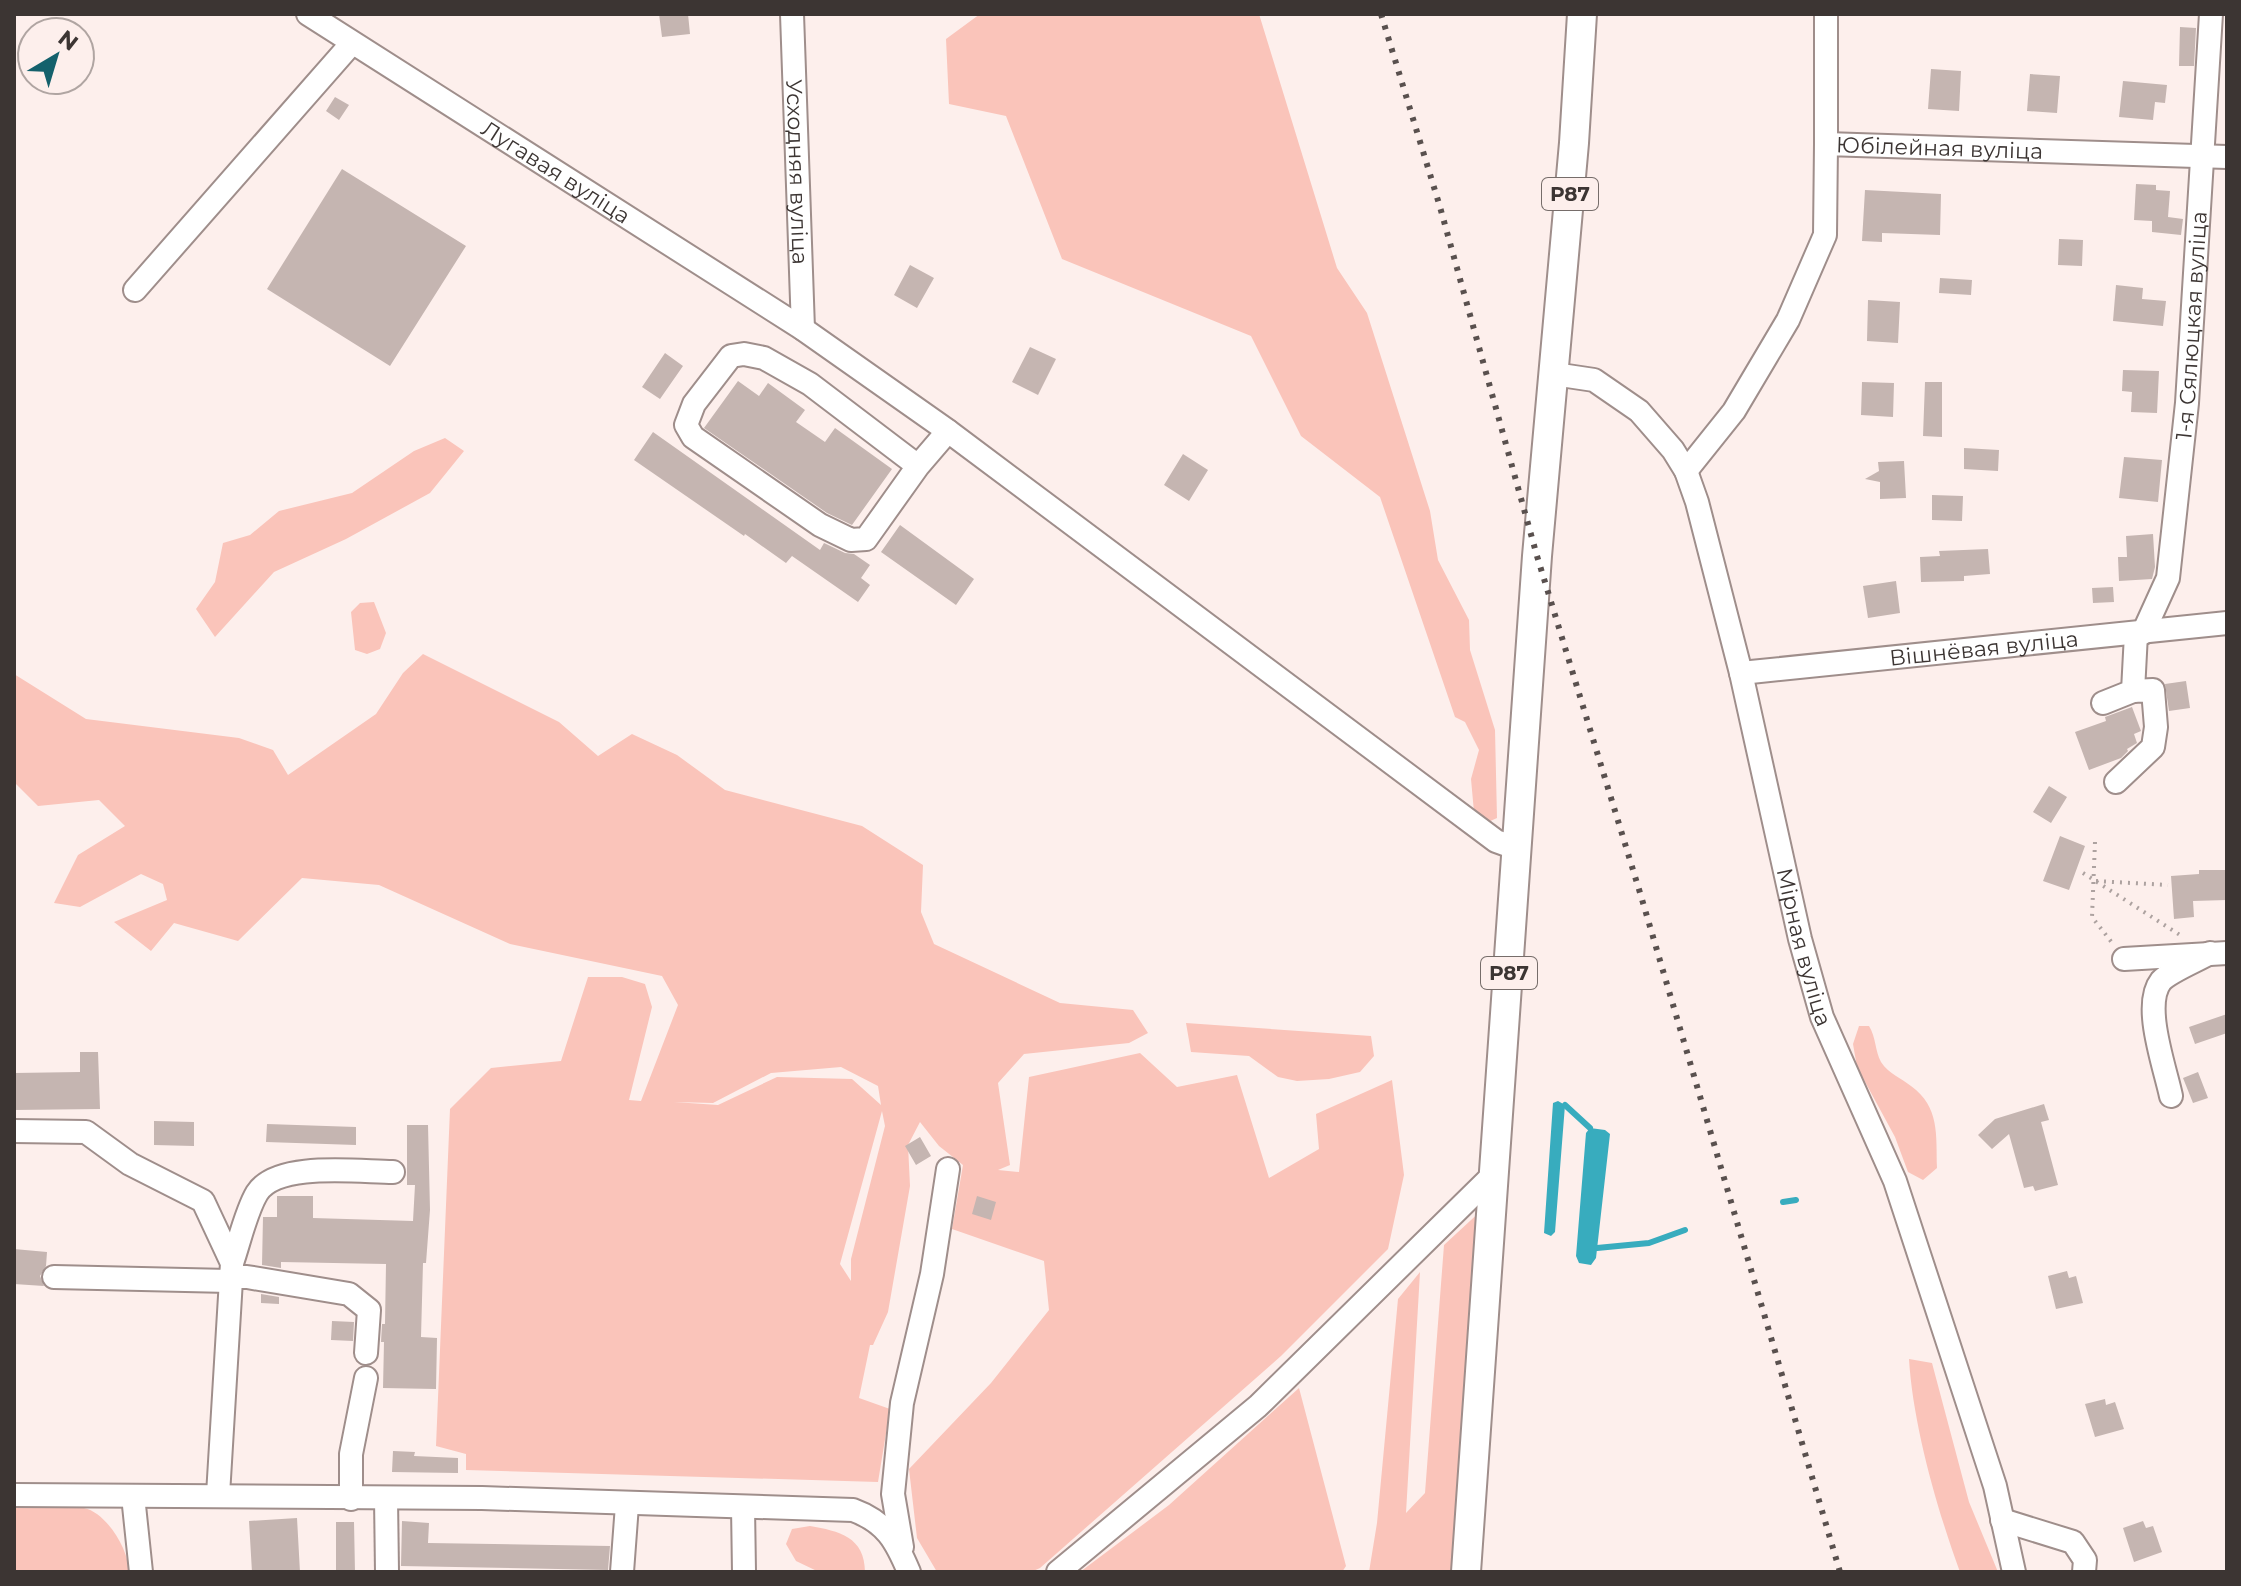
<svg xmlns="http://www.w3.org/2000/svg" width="2241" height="1586" font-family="Montserrat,sans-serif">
  <rect width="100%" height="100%" fill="#fdefec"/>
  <path fill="#fac4ba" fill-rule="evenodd" d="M980 14H1259L1337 268 1367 313 1430 511 1438 560 1469 620 1470 650 1495 730 1497 818 1486 823 1474 812 1471 779 1479 750 1465 722 1455 717 1380 497 1301 436 1251 336 1062 259 1006 116 949 104 946 39Z
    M445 438 464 451 430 493 346 539 274 572 215 637 196 609 215 582 223 543 250 535 279 511 352 493 414 451Z
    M374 602 386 633 380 649 367 654 355 650 351 612 360 603Z
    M423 654 559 722 598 756 632 734 677 755 725 790 862 826 923 865 921 912 934 944 1060 1003 1133 1010 1148 1033 1129 1043 1024 1054 998 1083 1010 1165 998 1170 1019 1172 1029 1077 1140 1053 1177 1087 1237 1075 1269 1178 1319 1149 1316 1114 1392 1080 1404 1175 1388 1249 1281 1356 1040 1568 1031 1572H937L917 1538 909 1469 991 1383 1049 1310 1044 1261 952 1229 963 1165 939 1146 920 1122 908 1145 910 1186 888 1312 873 1345H870L859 1398 890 1409 878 1482 466 1470V1454L436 1446 450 1109 491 1068 561 1061 588 977H622L645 984 652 1007 629 1100 641 1101 678 1005 662 976 510 944 379 885 302 878 238 941 174 923 151 951 114 922 167 900 163 884 141 874 80 907 54 903 78 855 125 826 99 800 38 806 14 782V674L86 719 239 738 273 750 288 775 376 714 403 673ZM841 1067 878 1086 881 1105 852 1079 777 1077 718 1105 674 1102 713 1103 771 1073ZM882 1111 885 1126 851 1259V1281L840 1264Z
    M1186 1023 1371 1036 1374 1056 1360 1072 1329 1079 1297 1081 1278 1077 1249 1056 1191 1052Z
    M1859 1026H1869C1876 1037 1875 1051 1881 1062 1889 1074 1901 1078 1911 1086 1940 1107 1936 1135 1937 1168L1923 1180 1908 1172 1895 1137 1857 1067 1853 1044Z
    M1484 1208 1456 1572H1369L1377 1523 1398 1299 1420 1272 1406 1513 1425 1493 1444 1245Z
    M1909 1359 1932 1363 1969 1502 1998 1572H1960C1937 1509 1913 1425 1909 1359Z
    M1299 1388 1346 1566 1342 1572H1080L1169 1505Z
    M14 1506C35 1507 65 1503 84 1508 107 1513 129 1550 129 1572H14Z
    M810 1526C839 1531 865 1537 865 1572H819L796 1561 786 1544 792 1529Z"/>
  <path fill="#38acbe" d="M1558 1101 1565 1105 1555 1232 1551 1236 1544 1233 1553 1103Z
    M1590 1128 1605 1130 1610 1134 1596 1258 1591 1265 1579 1263 1576 1256 1586 1133Z"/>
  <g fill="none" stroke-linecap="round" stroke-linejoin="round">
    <path stroke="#38acbe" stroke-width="6" d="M1565 1105 1590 1128
      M1783 1202 1796 1200
      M1597 1248 1649 1243 1685 1230"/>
  </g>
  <path fill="#c5b5b1" d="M659 14H688L690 34 662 37Z
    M2180 27 2196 28 2194 66H2179Z
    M1931 69 1961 71 1959 111 1928 109Z
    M2030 74 2060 76 2057 113 2027 111Z
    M2123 81 2167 85 2165 103 2155 102 2153 120 2119 117Z
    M335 97 349 105 339 120 326 111Z
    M342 169 466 246 390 366 267 289Z
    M2136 184 2156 185V190L2170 191 2168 217 2183 219 2181 235 2152 232V221L2134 220Z
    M1865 190 1941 194 1940 235 1882 233V242L1862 241Z
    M2059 239 2083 240 2082 266 2058 265Z
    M910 265 934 278 917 308 894 295Z
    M1940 278 1972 280 1971 295 1939 293Z
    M2116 285 2143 288 2142 299 2166 301 2163 326 2113 321Z
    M1868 300 1900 302 1898 343 1867 341Z
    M1030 347 1056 359 1038 395 1012 382Z
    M665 353 683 366 660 399 642 387Z
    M2123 370 2159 371 2157 413 2131 412 2132 392 2122 391Z
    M738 381 759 396 768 383 805 410 796 422 825 442 835 428 892 469 852 525 827 513 704 428Z
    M1862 382 1894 383 1893 417 1861 415Z
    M1925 382H1942V437L1923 436Z
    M653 432 820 550 824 543 845 553 854 554 870 565 861 578 870 585 858 602 792 556 786 563 745 534 744 536 634 460Z
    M1964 448 1999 450 1998 471 1964 469Z
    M1183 454 1208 470 1189 501 1164 485Z
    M2124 457 2162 460 2158 502 2119 498Z
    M1904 461 1906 498 1880 499V482L1865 479 1879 471 1878 462Z
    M1932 495 1963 496 1962 521 1932 520Z
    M900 525 974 579 956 605 881 552Z
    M2153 534 2155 567 2152 579 2119 581 2118 557H2127L2126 536Z
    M1988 549 1990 574 1964 576V581L1921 582 1920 557 1940 556 1939 551Z
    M1896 581 1900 613 1868 618 1863 586Z
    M2113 587 2114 602 2093 603 2092 588Z
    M2186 681 2190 708 2169 711 2165 684Z
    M2132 707 2141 731 2134 734 2137 743 2127 749 2128 751 2121 758 2089 770 2075 732 2106 721 2105 717Z
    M2049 786 2067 797 2051 823 2033 812Z
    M2060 836 2085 846 2069 890 2043 881Z
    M2199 870H2227V900L2193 901 2194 917 2174 919 2171 876 2199 874Z
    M2227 1014V1033L2195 1044 2189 1027Z
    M80 1052H98L100 1109 14 1110V1073L80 1072Z
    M2198 1072 2208 1098 2193 1103 2183 1078Z
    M2044 1104 2049 1120 2041 1122 2058 1185 2035 1191 2033 1186 2024 1188 2009 1134 1992 1149 1978 1135 1995 1119Z
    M154 1121 194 1122V1146L154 1145Z
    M267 1124 356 1127V1145L266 1142Z
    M407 1125H428L430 1210 426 1263H423L421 1337 437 1338 436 1389 383 1388 384 1342H381L382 1324H385L386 1264 281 1262V1268L262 1265 263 1217H277V1196H313V1218L413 1221 415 1185H407Z
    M920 1137 931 1156 916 1165 905 1146Z
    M977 1196 996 1202 991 1220 972 1214Z
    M14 1249 47 1252 46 1266 40 1276 44 1286 14 1284Z
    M2067 1271 2069 1278 2076 1276 2083 1303 2056 1309 2048 1276Z
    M261 1294 279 1297V1304L261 1303Z
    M332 1321 354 1322 353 1341 331 1340Z
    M2105 1399 2106 1405 2115 1402 2124 1429 2095 1437 2085 1404Z
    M393 1451 415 1452 414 1456 458 1458V1473L392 1472Z
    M297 1518 300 1572H252L249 1521Z
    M402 1521 429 1523 428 1543 610 1546 608 1570 401 1566Z
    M2143 1521 2146 1528 2153 1526 2162 1552 2134 1562 2123 1528Z
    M336 1522H354L355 1572H336Z"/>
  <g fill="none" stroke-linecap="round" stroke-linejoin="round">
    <g stroke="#9f8e8b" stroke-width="26">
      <g id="minor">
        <path id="s1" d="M308 14 803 329 948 431 1496 841 1518 849"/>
        <path id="s2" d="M792 14 803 329"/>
        <path d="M1826 144V14"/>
        <path d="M135 290 352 43"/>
        <path id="s3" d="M1554 374 1594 380 1639 411 1673 450 1686 471 1697 502 1741 673 1800 939 1822 1017 1895 1181 1995 1486 2014 1572"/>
        <path d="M918 466 810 384 764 358 744 354 731 356 694 404 686 425 693 437 820 525 851 540 866 539 918 466 948 431"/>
        <path id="s4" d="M1686 471 1734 411 1788 320 1825 235 1826 144 2227 157"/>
        <path id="s5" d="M2143 633 2168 578 2187 403 2211 14"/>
        <path id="s6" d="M1741 673 2227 623"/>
        <path d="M2103 703 2133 691 2136 634"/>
        <path d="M2116 782 2153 747 2156 727 2153 690 2133 691"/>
        <path d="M2124 959 2227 953"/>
        <path d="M2171 1096C2165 1067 2142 1005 2161 981 2169 972 2198 960 2210 953"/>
        <path d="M14 1131 86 1132 130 1164 203 1201 232 1263 218 1495"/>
        <path d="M232 1263C239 1243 246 1211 257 1193 277 1161 359 1172 393 1172"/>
        <path d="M54 1277 229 1281"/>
        <path d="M229 1277H247L349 1294 369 1310 366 1353"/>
        <path d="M14 1495 482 1498 853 1510C886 1522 896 1541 909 1572"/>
        <path d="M133 1496 141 1572"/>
        <path d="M386 1498 387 1572"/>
        <path d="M351 1499V1454L366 1378"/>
        <path d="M743 1507 744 1572"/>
        <path d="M2002 1520 2073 1542 2085 1560 2084 1572"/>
        <path d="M902 1547 893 1494 902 1403 932 1274 948 1169"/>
        <path d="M622 1572 627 1505"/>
        <path d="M1058 1572 1258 1406 1494 1174"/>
      </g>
    </g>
    <g stroke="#9f8e8b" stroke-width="32">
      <path id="major" d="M1466 1572 1537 556 1574 143 1582 14"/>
    </g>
    <path stroke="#ada2a0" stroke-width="4" stroke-dasharray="2 6" stroke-linecap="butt" d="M2095 842 2092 917 2113 944
      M2083 873 2180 935
      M2096 881 2168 885"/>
    <use href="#minor" stroke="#fff" stroke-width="22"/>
    <use href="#major" stroke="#fff" stroke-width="28"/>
    <path stroke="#59504e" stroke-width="6" stroke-dasharray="4 8" stroke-linecap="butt" d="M1381 14 1440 207 1537 556 1641 896 1840 1572"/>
  </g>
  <g text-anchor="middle" stroke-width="7" stroke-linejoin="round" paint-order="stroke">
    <g fill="#fdefec" stroke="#766d6a" stroke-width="2">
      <rect x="1542" y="178" width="56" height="32" rx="6"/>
      <rect x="1481" y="957" width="56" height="32" rx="6"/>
    </g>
    <g font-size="20" font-weight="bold" fill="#3c3533">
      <text x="1570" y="201">Р87</text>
      <text x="1509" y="980">Р87</text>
    </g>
    <g font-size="22" fill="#3c3533" stroke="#fdefec">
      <text dy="8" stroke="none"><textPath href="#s4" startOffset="480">Юбілейная вуліца</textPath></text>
      <text dy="8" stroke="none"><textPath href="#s2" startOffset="158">Усходняя вуліца</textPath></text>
      <text dy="8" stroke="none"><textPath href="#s1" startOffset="294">Лугавая вуліца</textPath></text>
      <text dy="8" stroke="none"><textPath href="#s5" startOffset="314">1-я Сялюцкая вуліца</textPath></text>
      <text dy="8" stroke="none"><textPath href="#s6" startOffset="244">Вішнёвая вуліца</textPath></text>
      <text dy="8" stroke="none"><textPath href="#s3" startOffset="662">Мірная вуліца</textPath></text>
    </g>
  </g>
  <rect width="2241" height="1586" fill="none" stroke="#3c3533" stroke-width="32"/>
  <g transform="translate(56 56) rotate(38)"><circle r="38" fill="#fdefec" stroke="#b0a5a2" stroke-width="2"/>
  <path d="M0-6L14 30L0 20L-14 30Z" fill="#14616c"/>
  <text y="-12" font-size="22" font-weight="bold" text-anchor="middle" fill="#3c3533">N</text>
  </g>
</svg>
